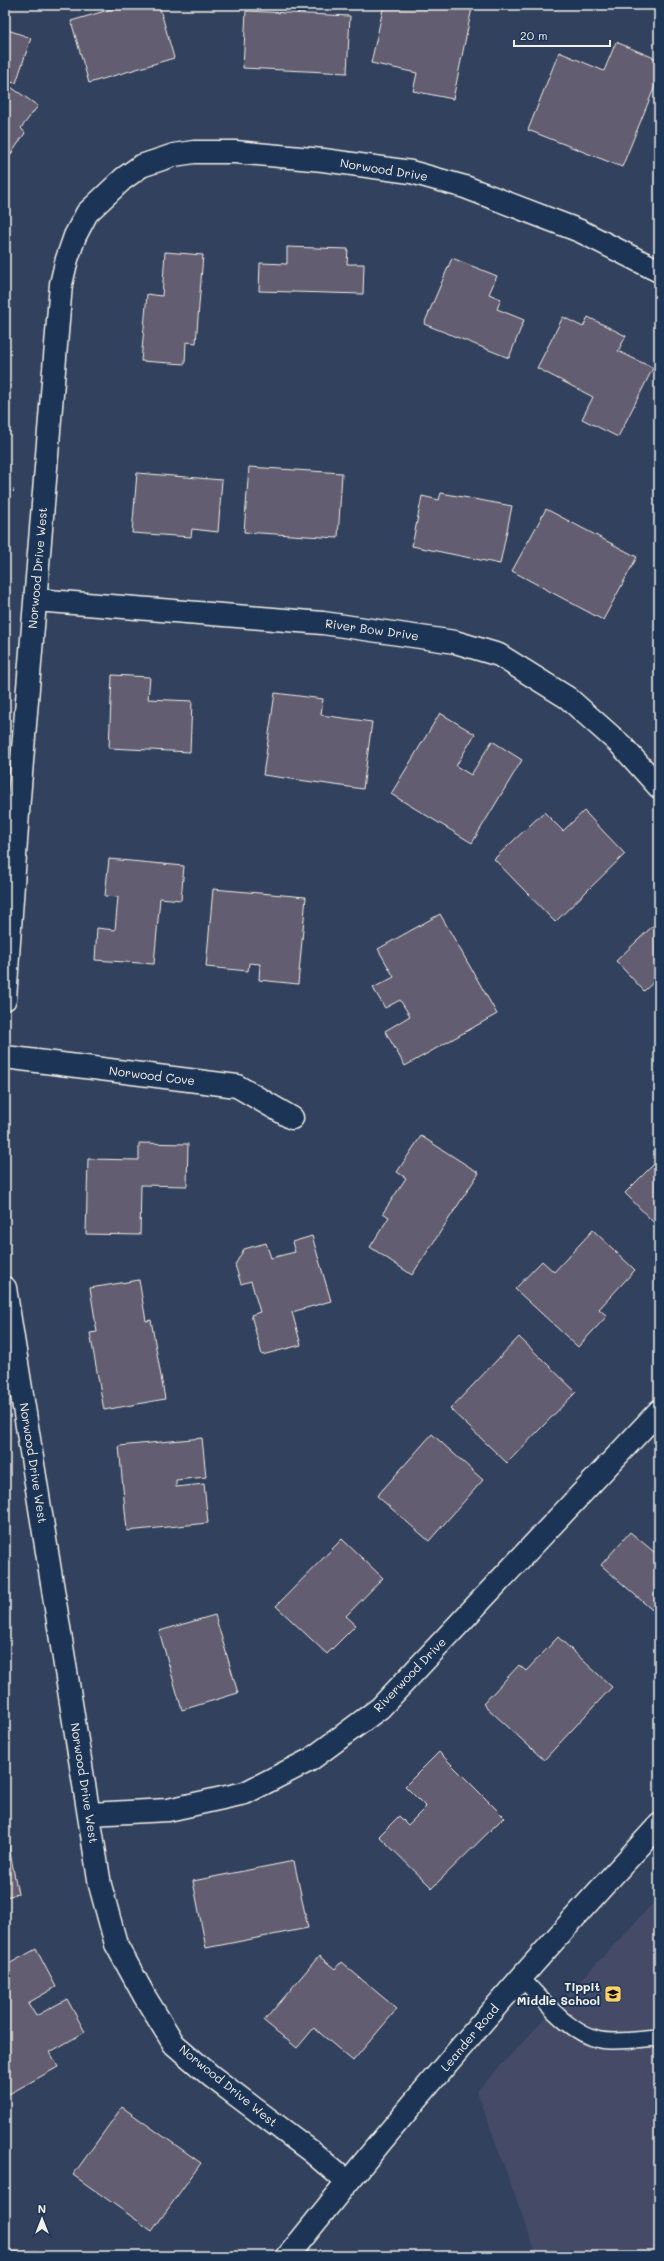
<svg xmlns="http://www.w3.org/2000/svg" width="664" height="2261" font-family="Mali,sans-serif">
  <rect width="100%" height="100%" fill="#32415e"/>
  <filter id="ink" filterUnits="userSpaceOnUse"><feTurbulence type="fractalNoise" baseFrequency=".025" numOctaves="2"/><feDisplacementMap in="SourceGraphic" scale="8" xChannelSelector="R" yChannelSelector="G"/><feConvolveMatrix kernelMatrix="1 2 1 2 8 2 1 2 1" color-interpolation-filters="sRGB"/></filter>
  <g filter="url(#ink)">
    <path fill="#444c66" d="M659 1897V2256H537L477 2091Z"/>
    <path fill="#625d6f" stroke="#f4f1e8" d="M125 5H159L174 58 89 83 71 21Z
      M384 5H458L472 8 453 99 413 91 417 73 371 63Z
      M246 11 350 16 347 73 243 68Z
      M5 29 31 38 16 83 9 82 8 85 38 106 21 128 25 133 5 163Z
      M616 42 659 60V76L622 167 528 130 559 52 604 71Z
      M287 247 348 249 347 264H364L363 294 259 291 260 263 287 264Z
      M165 252 203 255 196 343 186 342 185 364 141 361 147 294 162 296Z
      M452 258 497 276 489 294 501 299 497 309 524 320 509 358 424 324Z
      M563 317 583 327 588 317 626 336 618 351 653 368 618 437 582 419 593 397 537 368Z
      M249 467 342 473 338 538 244 532Z
      M137 473 222 480 218 532 192 529 191 537 132 533Z
      M441 493 512 506 500 564 412 546 422 496 439 500Z
      M546 509 637 557 603 620 512 571Z
      M112 675 150 677 148 699 192 701 190 752 109 748Z
      M275 693 323 699 321 715 372 722 363 789 263 775Z
      M440 713 475 734 456 766 471 775 492 741 522 760 472 843 391 794Z
      M584 811 625 854 555 922 494 859 544 812 563 831Z
      M109 859 184 866 181 900 160 898 154 964 95 960 97 928 115 930 118 897 105 896Z
      M213 889 306 897 298 984 259 980 260 964 249 963 248 971 206 967Z
      M440 914 497 1014 405 1066 385 1031 410 1016 400 1000 385 1008 373 988 394 977 378 949Z
      M659 920V980L658 978 644 991 616 961Z
      M421 1136 479 1173 412 1275 370 1247 389 1217 383 1213 406 1178 397 1172Z
      M139 1143 188 1144 187 1186 141 1185 140 1235 86 1234 88 1159 139 1160Z
      M659 1159V1228L625 1193Z
      M593 1230 635 1270 599 1309 607 1316 578 1347 515 1289 542 1261 554 1272Z
      M312 1236 331 1301 292 1312 301 1345 262 1355 251 1315 260 1312 251 1281 241 1284 235 1265 244 1249 266 1243 271 1258 295 1252 292 1242Z
      M139 1280 146 1321 151 1320 165 1399 104 1410 90 1333 97 1332 90 1288Z
      M519 1337 576 1392 507 1463 450 1409Z
      M432 1434 483 1480 429 1541 377 1496Z
      M202 1438 206 1477 176 1480V1487L204 1484 208 1523 127 1531 119 1446Z
      M630 1532 659 1556V1616L601 1565Z
      M342 1539 383 1578 346 1616 356 1625 327 1654 276 1606Z
      M215 1615 238 1693 182 1710 159 1631Z
      M558 1637 612 1687 544 1760 483 1704 519 1665 526 1671Z
      M439 1752 504 1817 432 1888 379 1836 399 1816 408 1825 426 1807 405 1786Z
      M5 1826 18 1894 5 1897Z
      M294 1861 308 1928 206 1948 193 1881Z
      M36 1949 56 1987 28 2003 36 2016 67 1999 85 2032 50 2052 58 2067 9 2094 5 2086V1966Z
      M319 1956 335 1969 341 1962 397 2009 353 2061 314 2028 297 2048 264 2021Z
      M122 2107 201 2163 152 2231 73 2175Z
      M37 2251V2256H5V2252Z"/>
    <g fill="none" stroke-linecap="round" stroke-linejoin="round">
      <g stroke="#f4f1e8" stroke-width="18">
        <path id="service" d="M520 1977C543 1999 568 2033 600 2040 618 2043 641 2039 659 2038"/>
      </g>
      <g stroke="#f4f1e8" stroke-width="25">
        <path id="minor" d="M36 600 323 623 455 642 499 655 568 698 621 745 659 787
          M5 999 19 798 61 284 67 259 75 236 87 213 123 179 141 166 174 155 194 152H235L323 160 411 172 465 187 580 231 659 271
          M5 1057 237 1086 292 1118
          M5 1288 100 1885 116 1944 145 1997 174 2044 211 2076 312 2152 347 2182
          M89 1814 168 1810 245 1793 310 1760 380 1708 659 1411"/>
      </g>
      <g stroke="#f4f1e8" stroke-width="25">
        <path id="secondary" d="M288 2256C406 2108 530 1964 659 1825"/>
      </g>
      <path stroke="#f4f1e8" stroke-width="2.5" stroke-dasharray="1 3" stroke-linecap="butt" d="M5 490 16 491"/>
      <use href="#service" stroke="#1d3557" stroke-width="15"/>
      <use href="#minor" stroke="#1d3557" stroke-width="22"/>
      <use href="#secondary" stroke="#1d3557" stroke-width="22"/>
    </g>
  </g>
  <defs>
    <g id="school-square" transform="scale(0.9)"><rect x="-9" y="-9" width="18" height="18" rx="4" fill="#ffd166" stroke="#1d3557"/><path d="M0-5L7-2L0 1L-7-2ZM-4 1L0 2.5L4 1V4Q0 6-4 4Z" fill="#111"/></g>
  </defs>
  <g fill-rule="evenodd">
    <use href="#school-square" x="613" y="1994"/>
  </g>
  <g text-anchor="middle" stroke-width="4" stroke-linejoin="round" paint-order="stroke">
    <g font-size="12" fill="#f4f1e8" stroke="#1d3557">
      <text transform="translate(384 170) rotate(9)" y="4">Norwood Drive</text>
      <text transform="translate(38 568) rotate(-85)" y="4">Norwood Drive West</text>
      <text transform="translate(372 630) rotate(8)" y="4">River Bow Drive</text>
      <text transform="translate(152 1076) rotate(7)" y="4">Norwood Cove</text>
      <text transform="translate(33 1463) rotate(81)" y="4">Norwood Drive West</text>
      <text transform="translate(410 1675) rotate(-46)" y="4">Riverwood Drive</text>
      <text transform="translate(84 1783) rotate(81)" y="4">Norwood Drive West</text>
      <text transform="translate(470 2038) rotate(-50)" y="4">Leander Road</text>
      <text transform="translate(228 2086) rotate(39)" y="4">Norwood Drive West</text>
    </g>
    <g font-size="12" font-weight="bold" fill="#f4f1e8" stroke="#1d3557" text-anchor="end">
      <text x="600" y="1991">Tippit<tspan x="600" dy="14">Middle School</tspan></text>
    </g>
  </g>
  <rect width="664" height="2261" fill="none" stroke="#1d3557" stroke-width="20"/>
  <rect x="10" y="10" width="644" height="2241" fill="none" stroke="#f4f1e8" stroke-width="1.5" filter="url(#ink)"/>
  <g transform="translate(42 2219)" stroke="#1d3557" stroke-width="3" paint-order="stroke">
  <path d="M0-3L7 15L0 10L-7 15Z" fill="#f4f1e8"/>
  <text y="-6" font-size="11" font-weight="bold" text-anchor="middle" fill="#f4f1e8">N</text>
  </g>
  <path d="M514 40v6h96v-6" fill="none" stroke="#f4f1e8" stroke-width="2"/>
  <text x="520" y="40" font-size="12" fill="#f4f1e8" stroke="#1d3557" stroke-width="3" paint-order="stroke">20 m</text>
</svg>
